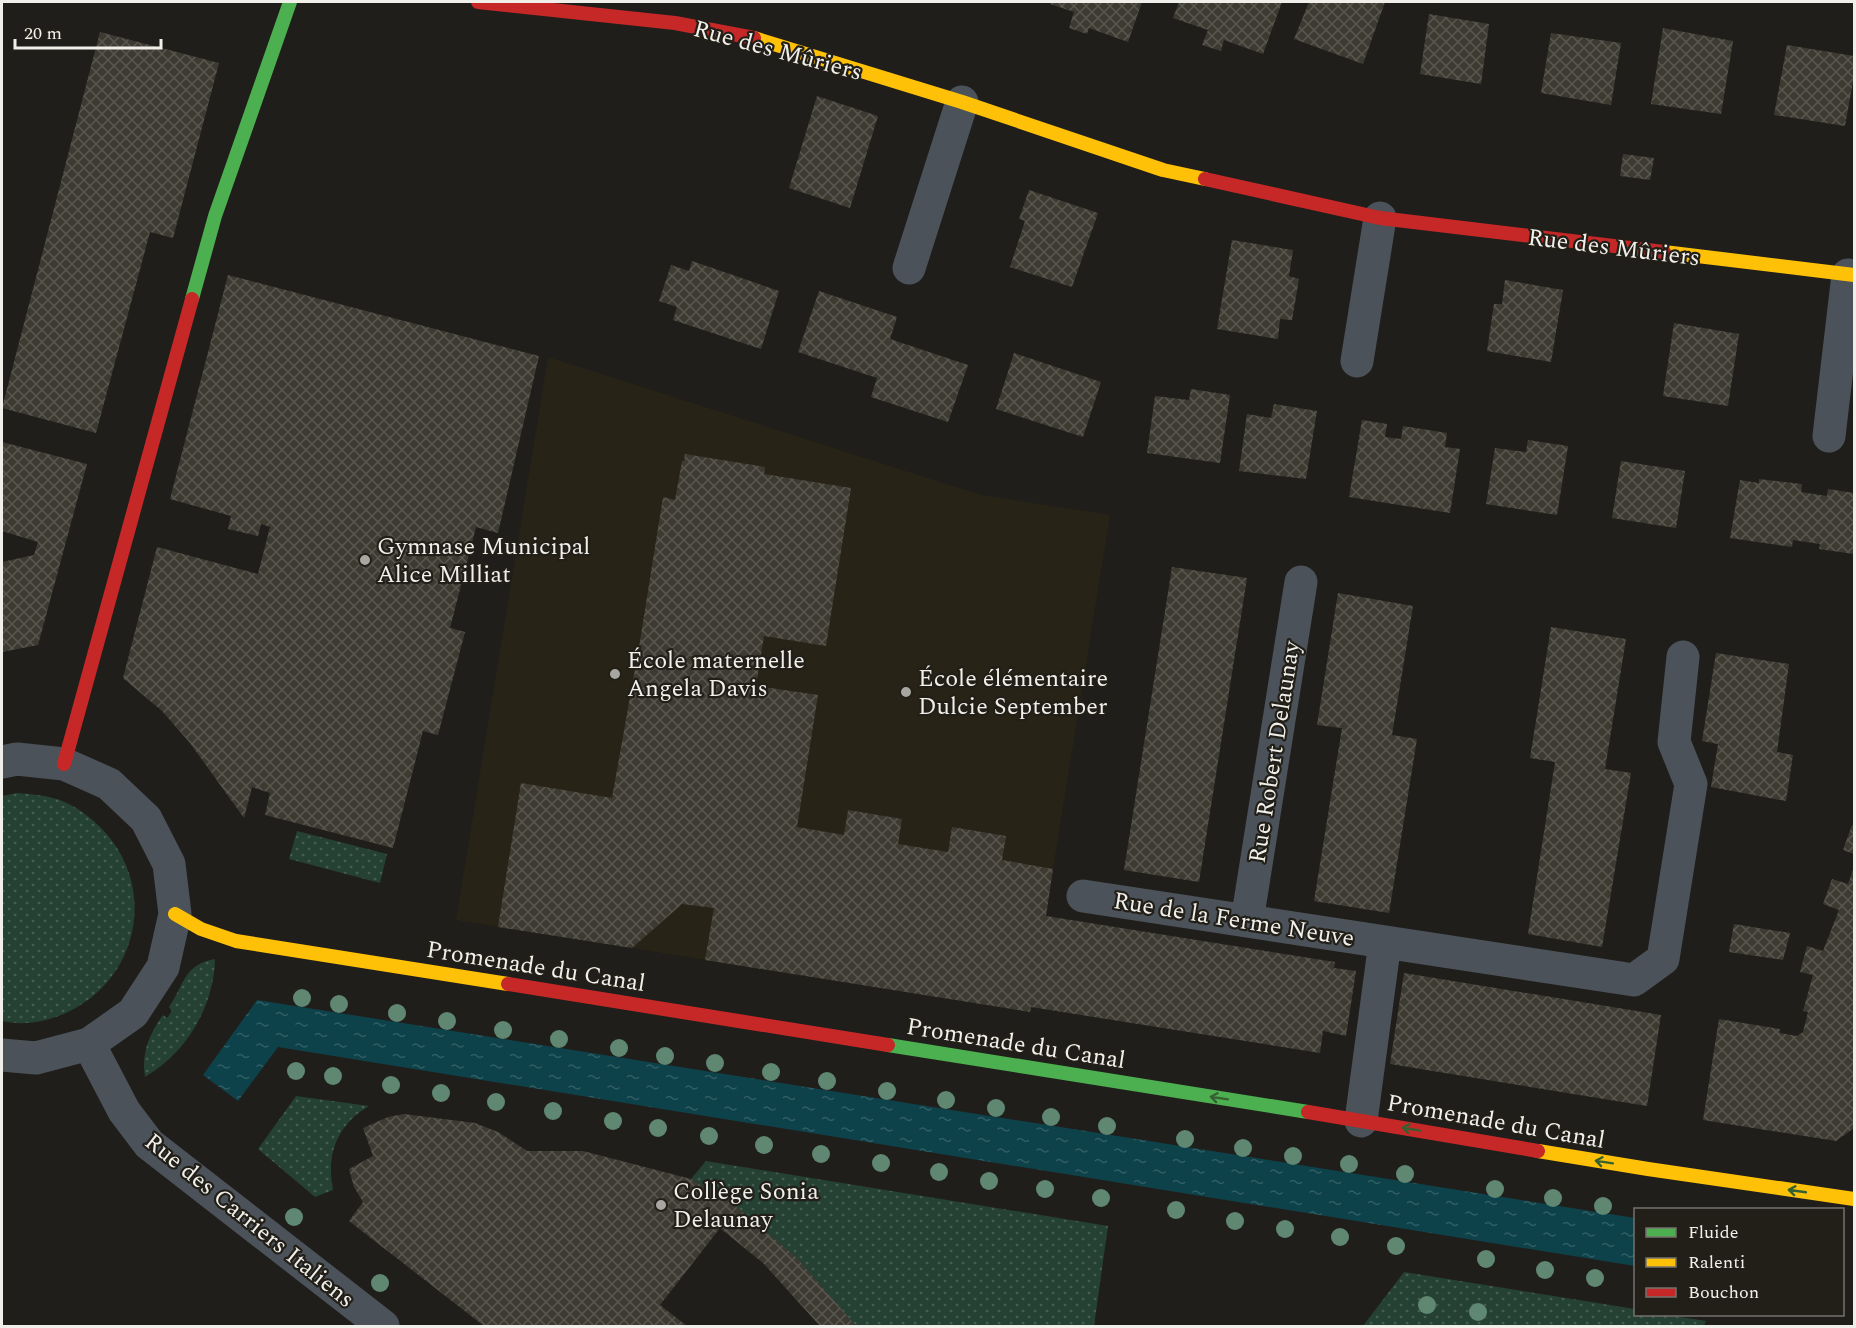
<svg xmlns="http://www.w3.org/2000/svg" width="1856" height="1328" font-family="Spectral,serif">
  <defs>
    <pattern id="grass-dots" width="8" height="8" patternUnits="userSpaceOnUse" patternTransform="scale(1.5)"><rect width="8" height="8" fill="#254134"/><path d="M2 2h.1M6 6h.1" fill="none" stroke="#455d52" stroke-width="1.8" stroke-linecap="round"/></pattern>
    <pattern id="water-ripples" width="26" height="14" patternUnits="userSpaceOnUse" patternTransform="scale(1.5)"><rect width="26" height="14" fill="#0d424a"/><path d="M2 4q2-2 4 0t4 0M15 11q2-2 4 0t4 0" fill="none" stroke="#315e64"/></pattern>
    <pattern id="building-cross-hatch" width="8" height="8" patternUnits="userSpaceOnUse" patternTransform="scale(1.5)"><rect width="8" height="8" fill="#3d3a32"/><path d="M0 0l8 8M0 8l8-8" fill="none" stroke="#5a5750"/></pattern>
  </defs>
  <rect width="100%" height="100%" fill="#201e1a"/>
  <path fill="#282317" d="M548 357 981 495 1110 515 1030 1012 456 920Z"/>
  <path fill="url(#grass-dots)" d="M17 793C29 794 42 795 53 798 70 802 87 814 99 826 158 883 141 977 68 1012 47 1022 24 1026 2 1021V796Z
    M297 831 387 854 380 883 289 859Z
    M215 959C214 1007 186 1053 145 1077 141 1054 149 1034 163 1015L167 1018 172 1011 169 1007C185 984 183 965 215 959Z
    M296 1096 369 1106C337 1125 326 1154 333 1190L315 1197 258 1149Z
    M706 1161 1108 1226 1094 1326H856L795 1257 733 1204 691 1179Z
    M1404 1272 1635 1309 1636 1314 1667 1315 1706 1321 1704 1326H1363Z"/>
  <path fill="url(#water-ripples)" d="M257 1000 1635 1218V1266L278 1047 238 1101 203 1075Z"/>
  <path fill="url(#building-cross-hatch)" d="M1051 2H1142L1128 42 1089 28 1087 34 1069 28 1074 12 1050 4Z
    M1179 2H1282L1263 54 1224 40 1221 51 1202 45 1208 30 1173 18Z
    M1309 2H1385L1363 64 1294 39Z
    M1429 14 1489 24 1481 84 1420 74Z
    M1663 28 1733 41 1721 114 1651 104Z
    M100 32 219 63 173 238 150 232 96 433 2 408Z
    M1551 33 1621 43 1611 105 1541 93Z
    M1787 45 1854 56V76L1845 126 1774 115Z
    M817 96 878 116 850 208 789 188Z
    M1623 154 1654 158 1650 180 1620 176Z
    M1029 190 1098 213 1072 287 1010 267 1025 221 1019 219Z
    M1232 240 1293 250 1289 276 1299 279 1292 320 1280 319 1278 339 1217 329Z
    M692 261 779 291 761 349 673 320 677 307 659 301 671 265 689 271Z
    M228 275 539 356 498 533 476 527 450 628 465 632 438 735 423 731 393 848 265 815 270 793 252 787 244 818 190 743 162 711 123 678 157 547 258 574 270 527 261 524 258 536 228 529 231 516 170 499Z
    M1505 280 1563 290 1551 362 1487 351 1494 304H1502Z
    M819 291 897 317 890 339 968 365 948 422 871 397 877 378 798 352Z
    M1674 323 1739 334 1728 406 1663 396Z
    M1014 353 1101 382 1083 437 996 409Z
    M1191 389 1230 395 1220 463 1147 453 1155 396 1189 400Z
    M1274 404 1317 411 1306 479 1239 471 1247 414 1271 418Z
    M1362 420 1387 424 1385 437 1401 439 1403 426 1447 433 1445 447 1460 449 1450 513 1349 497Z
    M1528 440 1568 446 1557 515 1486 504 1495 448 1526 452Z
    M2 442 87 464 38 645 2 652V562L34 555 38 542 2 531Z
    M685 454 765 467 764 474 851 488 826 646 764 636 756 686 818 695 797 827 844 835 848 810 902 819 898 844 948 852 952 827 1006 836 1002 860 1053 869 1046 916 1335 962 1334 968 1356 971 1346 1036 1323 1031 1320 1053 1031 1007 1030 1012 705 960 714 908 682 904 632 948 498 927 521 783 612 798 640 641 663 497 675 500 682 461H684Z
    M1621 461 1685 471 1676 528 1612 518Z
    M1759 479 1802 484 1801 492 1827 496 1828 489 1854 493V554L1819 549 1820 544 1793 540 1792 547 1730 538 1740 480 1759 483Z
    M1172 567 1247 578 1199 882 1124 870Z
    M1338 593 1413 606 1392 735 1417 739 1389 913 1314 901 1342 728 1317 725Z
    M1551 627 1626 639 1605 769 1631 773 1602 947 1528 934 1555 762 1530 758Z
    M1716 653 1789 664 1777 752 1793 755 1786 801 1711 787 1718 744 1702 741Z
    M1852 825 1854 826V854L1843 850Z
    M1854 867V1128L1836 1141 1703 1120 1719 1019 1780 1029V1033L1797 1036 1803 1032 1808 1012 1803 1011 1813 975 1800 972 1807 946 1823 951 1839 910 1823 904 1832 879 1848 884Z
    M1734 924 1790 933 1783 960 1729 952Z
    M1404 973 1661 1015 1647 1106 1390 1064Z
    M404 1114 475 1123 498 1132 527 1151H583L691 1179 733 1204 796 1257 856 1326H820L763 1263 720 1228 660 1305 687 1326H484L349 1221 363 1202 354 1187 349 1169 373 1156 363 1128 388 1117Z"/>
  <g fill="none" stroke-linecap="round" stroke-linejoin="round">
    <path stroke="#4b5259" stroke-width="33" d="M909 268 962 102
      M1357 361 1380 218
      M1829 436 1848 275
      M2 762 17 759 64 764 109 784 146 819 169 864 175 914 163 967 133 1013 89 1044 36 1058 2 1055
      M1083 896 1634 980 1663 959 1691 784 1674 742 1683 657
      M1247 921 1301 582
      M89 1044 124 1111 149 1144 383 1326
      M1361 1121 1385 942"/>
    <path stroke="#4caf50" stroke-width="14" d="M192 299 215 216 290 2
      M888 1045 1308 1112"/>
    <path stroke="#ffc107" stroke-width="14" d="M754 38 962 102 1163 170 1205 179
      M1664 252 1854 275
      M175 914 201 929 236 941 508 984
      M1538 1151 1648 1169 1854 1199"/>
    <path stroke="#c62828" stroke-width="14" d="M478 2 675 23 754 38
      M1205 179 1380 218 1664 252
      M64 764 192 299
      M508 984 888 1045
      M1308 1112 1538 1151"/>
  </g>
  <g fill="#5f8772">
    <circle cx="302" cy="998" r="9"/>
    <circle cx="339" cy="1004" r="9"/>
    <circle cx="397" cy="1013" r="9"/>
    <circle cx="447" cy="1021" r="9"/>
    <circle cx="503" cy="1030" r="9"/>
    <circle cx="559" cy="1039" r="9"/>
    <circle cx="619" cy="1048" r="9"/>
    <circle cx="665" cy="1056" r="9"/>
    <circle cx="715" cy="1063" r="9"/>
    <circle cx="296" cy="1071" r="9"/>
    <circle cx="771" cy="1072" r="9"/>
    <circle cx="333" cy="1076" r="9"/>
    <circle cx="827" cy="1081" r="9"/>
    <circle cx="391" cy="1085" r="9"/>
    <circle cx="887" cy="1091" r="9"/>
    <circle cx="441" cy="1093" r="9"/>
    <circle cx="946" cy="1100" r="9"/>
    <circle cx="496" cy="1102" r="9"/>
    <circle cx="996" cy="1108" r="9"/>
    <circle cx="553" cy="1111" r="9"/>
    <circle cx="1051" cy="1117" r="9"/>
    <circle cx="613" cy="1121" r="9"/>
    <circle cx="1107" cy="1126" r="9"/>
    <circle cx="658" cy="1128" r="9"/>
    <circle cx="709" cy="1136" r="9"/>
    <circle cx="1185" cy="1139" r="9"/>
    <circle cx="764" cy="1145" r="9"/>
    <circle cx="1243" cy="1148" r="9"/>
    <circle cx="821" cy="1154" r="9"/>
    <circle cx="1293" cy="1156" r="9"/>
    <circle cx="881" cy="1163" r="9"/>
    <circle cx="1349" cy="1164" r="9"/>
    <circle cx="939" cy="1172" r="9"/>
    <circle cx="1405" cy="1174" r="9"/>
    <circle cx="989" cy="1181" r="9"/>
    <circle cx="1045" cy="1189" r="9"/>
    <circle cx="1495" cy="1189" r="9"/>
    <circle cx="1101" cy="1198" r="9"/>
    <circle cx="1553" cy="1198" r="9"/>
    <circle cx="1603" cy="1206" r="9"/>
    <circle cx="1176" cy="1210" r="9"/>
    <circle cx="294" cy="1217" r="9"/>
    <circle cx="1235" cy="1221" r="9"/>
    <circle cx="1285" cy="1229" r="9"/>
    <circle cx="1340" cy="1237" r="9"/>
    <circle cx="1396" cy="1246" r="9"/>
    <circle cx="1486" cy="1259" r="9"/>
    <circle cx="1545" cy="1270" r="9"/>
    <circle cx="1595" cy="1278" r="9"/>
    <circle cx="380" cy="1283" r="9"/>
    <circle cx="1427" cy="1305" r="9"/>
    <circle cx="1478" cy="1312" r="9"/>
  </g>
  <defs><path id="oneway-shaft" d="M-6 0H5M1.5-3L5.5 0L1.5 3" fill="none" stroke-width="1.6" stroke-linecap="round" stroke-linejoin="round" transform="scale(1.5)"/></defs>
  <g stroke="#356031">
    <use href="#oneway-shaft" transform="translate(1219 1098) rotate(-171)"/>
    <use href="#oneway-shaft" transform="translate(1411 1129) rotate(-170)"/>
    <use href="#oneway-shaft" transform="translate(1604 1162) rotate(-171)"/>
    <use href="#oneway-shaft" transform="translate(1797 1191) rotate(-172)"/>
  </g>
  <g fill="#a8a6a1" stroke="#221f18" stroke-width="2">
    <circle cx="365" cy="560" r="6"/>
    <circle cx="615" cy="674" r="6"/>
    <circle cx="906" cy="692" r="6"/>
    <circle cx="661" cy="1205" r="6"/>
  </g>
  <g text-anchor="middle" stroke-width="4.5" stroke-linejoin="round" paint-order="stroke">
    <g font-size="24" fill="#f1efea" stroke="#221f18">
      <text transform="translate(778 50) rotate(15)" y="8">Rue des Mûriers</text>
      <text transform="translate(1614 247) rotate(7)" y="8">Rue des Mûriers</text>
      <text transform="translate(1274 752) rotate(-81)" y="8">Rue Robert Delaunay</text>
      <text transform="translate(1234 919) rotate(9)" y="8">Rue de la Ferme Neuve</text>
      <text transform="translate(536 966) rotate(9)" y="8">Promenade du Canal</text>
      <text transform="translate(1016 1043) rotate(9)" y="8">Promenade du Canal</text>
      <text transform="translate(1496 1121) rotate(10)" y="8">Promenade du Canal</text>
      <text transform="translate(250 1220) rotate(39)" y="8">Rue des Carriers Italiens</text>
    </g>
    <g font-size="24" fill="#f1efea" stroke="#221f18" text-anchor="start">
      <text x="377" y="554">Gymnase Municipal<tspan x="377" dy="28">Alice Milliat</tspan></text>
      <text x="627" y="668">École maternelle<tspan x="627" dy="28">Angela Davis</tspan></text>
      <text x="918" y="686">École élémentaire<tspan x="918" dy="28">Dulcie September</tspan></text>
      <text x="673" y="1199">Collège Sonia<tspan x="673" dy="28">Delaunay</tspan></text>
    </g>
  </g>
  <rect width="1856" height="1328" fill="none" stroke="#f1efea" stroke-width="6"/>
  <rect x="1634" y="1208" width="210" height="108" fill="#221f18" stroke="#75726c" stroke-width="1.5"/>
  <rect x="1646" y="1228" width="30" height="9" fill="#4caf50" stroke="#75726c" stroke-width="1.5"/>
  <text x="1688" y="1238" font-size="18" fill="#f1efea">Fluide</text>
  <rect x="1646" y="1258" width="30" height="9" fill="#ffc107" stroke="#75726c" stroke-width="1.5"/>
  <text x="1688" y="1268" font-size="18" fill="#f1efea">Ralenti</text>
  <rect x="1646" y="1288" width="30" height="9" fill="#c62828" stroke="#75726c" stroke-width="1.5"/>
  <text x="1688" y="1298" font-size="18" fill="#f1efea">Bouchon</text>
  <path d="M15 39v9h146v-9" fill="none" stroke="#f1efea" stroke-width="3"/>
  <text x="24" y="39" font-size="18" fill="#f1efea" stroke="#221f18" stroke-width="4.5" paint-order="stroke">20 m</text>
</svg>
